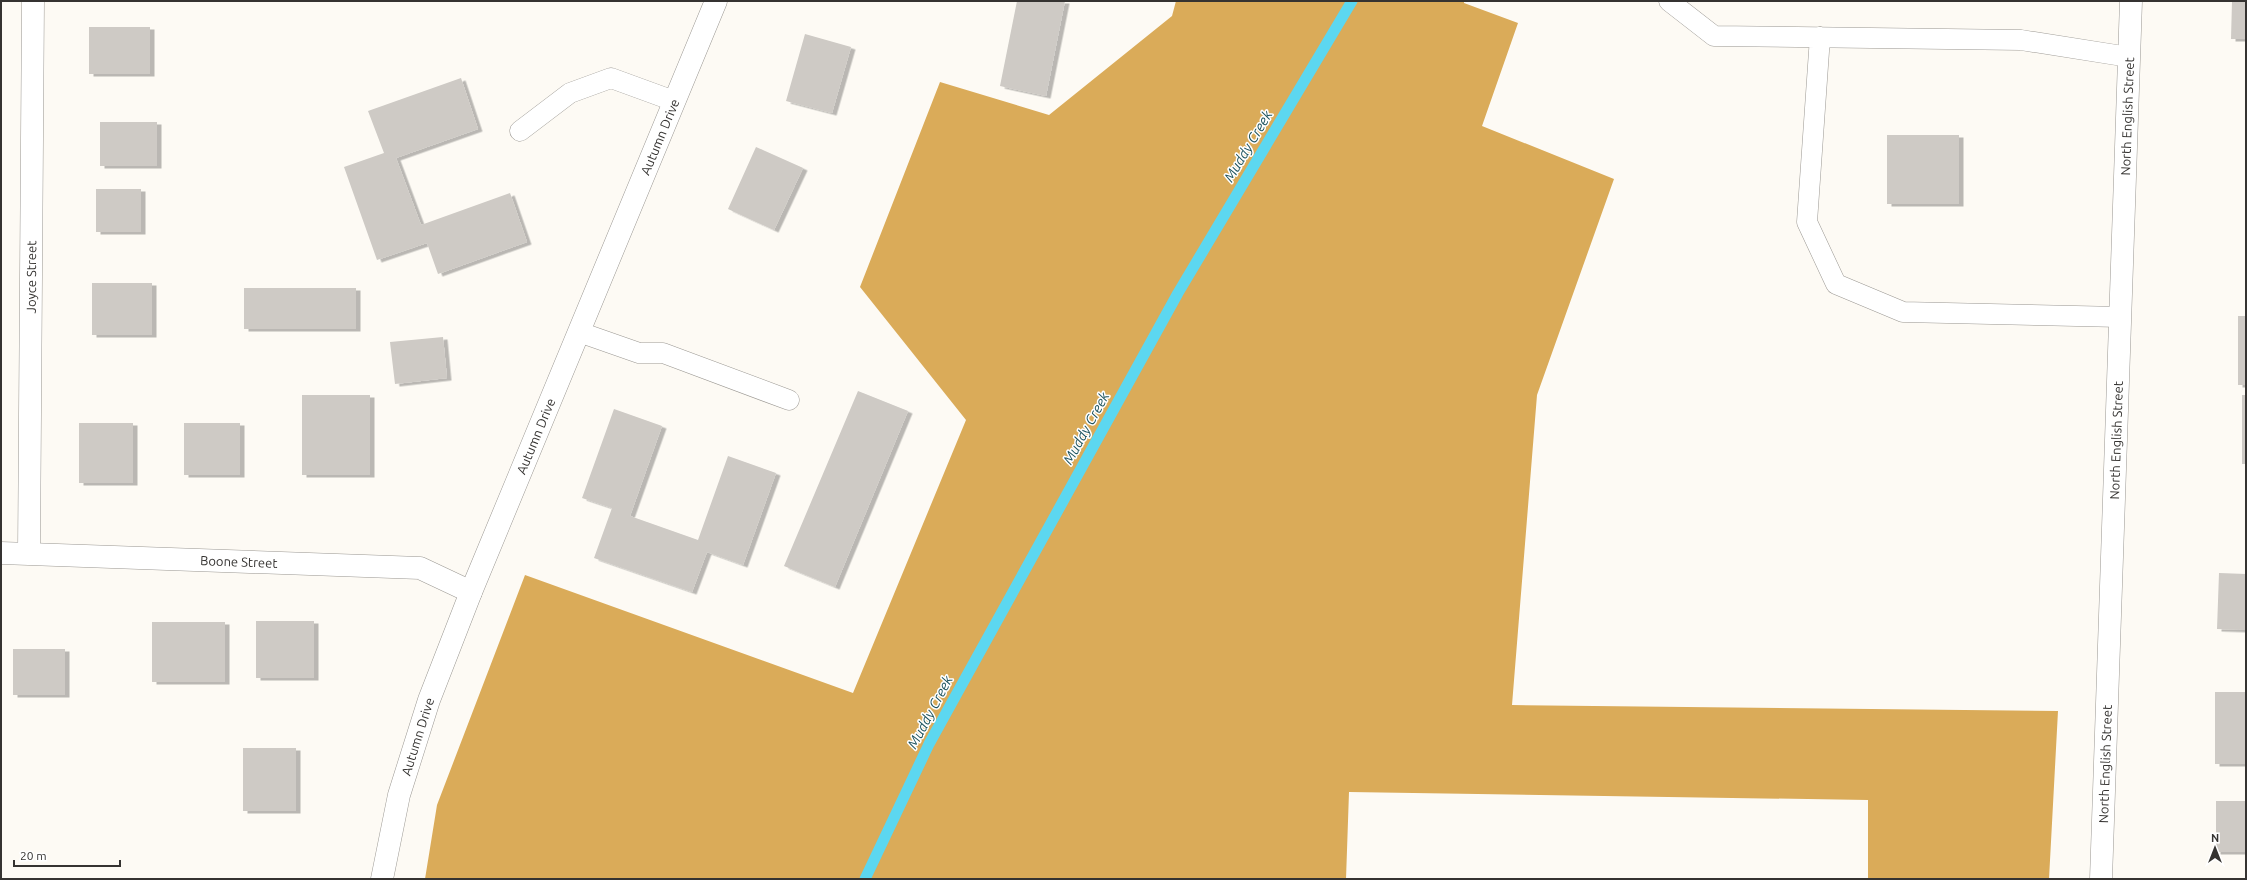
<svg xmlns="http://www.w3.org/2000/svg" width="2247" height="880" font-family="Ubuntu,sans-serif">
  <defs>
    <filter id="shadow"><feDropShadow dx="4.5" dy="2.5" stdDeviation="0" flood-color="#0004"/></filter>
  </defs>
  <rect width="100%" height="100%" fill="#fdfaf4"/>
  <path fill="#daab59" d="M1176 1H1464V3L1518 23 1482 126 1614 179 1537 395 1512 705 2058 711 2049 879H1868V800L1349 792 1346 879H425L437 805 525 575 853 693 966 420 860 287 940 82 1049 115 1172 16Z"/>
  <g fill="none" stroke-linecap="round" stroke-linejoin="round">
    <path stroke="#5cd7f0" stroke-width="11" d="M865 879 929 744 1178 293 1352 1"/>
  </g>
  <path fill="#cecac5" filter="url(#shadow)" d="M1017 1H1065L1046 96 1000 86Z
    M2232 1H2246V39H2231Z
    M89 27H150V74H89Z
    M805 34 851 47 832 113 786 101Z
    M461 78 478 129 396 158 421 225 510 193 527 242 438 274 427 243 377 260 344 167 384 153 368 111Z
    M100 122H157V166H100Z
    M1887 135H1959V204H1887Z
    M756 147 803 168 774 230 728 209Z
    M96 189H141V232H96Z
    M92 283H152V335H92Z
    M244 288H356V329H244Z
    M2238 316H2246V385H2238Z
    M443 337 447 378 395 384 390 342Z
    M858 391 908 411 835 587 784 566Z
    M302 395H370V475H302Z
    M2242 395H2246V464H2242Z
    M614 409 662 426 630 516 698 540 728 456 776 473 743 565 707 552 692 592 594 558 612 508 582 498Z
    M79 423H133V483H79Z
    M184 423H240V475H184Z
    M2219 573 2246 574V630L2217 629Z
    M256 621H314V678H256Z
    M152 622H225V682H152Z
    M13 649H65V695H13Z
    M2215 692H2246V764H2215Z
    M243 748H296V811H243Z
    M2216 801H2246V852H2216Z"/>
  <g fill="none" stroke-linecap="round" stroke-linejoin="round">
    <g stroke="#9b9893" stroke-width="21">
      <path id="lane" d="M1669 1 1714 36 2021 40 2129 57
        M1820 37 1807 222 1836 284 1903 312 2120 317
        M520 131 570 93 611 78 674 101
        M579 332 639 353H663L789 400"/>
    </g>
    <g stroke="#9b9893" stroke-width="23">
      <g id="street">
        <path id="s1" d="M1 553 420 568 471 592"/>
        <path id="s2" d="M29 553 33 1"/>
        <path id="s3" d="M382 879 399 795 429 700 471 592 716 1"/>
      </g>
    </g>
    <g stroke="#9b9893" stroke-width="23">
      <g id="secondary">
        <path id="s4" d="M2101 879 2131 1"/>
      </g>
    </g>
    <use href="#lane" stroke="#fff" stroke-width="20"/>
    <use href="#street" stroke="#fff" stroke-width="22"/>
    <use href="#secondary" stroke="#fff" stroke-width="22"/>
  </g>
  <g text-anchor="middle" stroke-width="3" stroke-linejoin="round" paint-order="stroke">
    <g font-size="13" fill="#353331" stroke="#fff">
      <text dy="5" stroke="none"><textPath href="#s4" startOffset="763">North English Street</textPath></text>
      <text dy="5" stroke="none"><textPath href="#s3" startOffset="794">Autumn Drive</textPath></text>
      <text dy="5" stroke="none"><textPath href="#s2" startOffset="276">Joyce Street</textPath></text>
      <text dy="5" stroke="none"><textPath href="#s3" startOffset="470">Autumn Drive</textPath></text>
      <text dy="5" stroke="none"><textPath href="#s4" startOffset="439">North English Street</textPath></text>
      <text dy="5" stroke="none"><textPath href="#s1" startOffset="238">Boone Street</textPath></text>
      <text dy="5" stroke="none"><textPath href="#s3" startOffset="147">Autumn Drive</textPath></text>
      <text dy="5" stroke="none"><textPath href="#s4" startOffset="115">North English Street</textPath></text>
    </g>
    <g font-size="14" font-style="italic" fill="#1e535d" stroke="#fff">
      <text transform="translate(1248 146) rotate(-59)" y="5">Muddy Creek</text>
      <text transform="translate(1086 428) rotate(-61)" y="5">Muddy Creek</text>
      <text transform="translate(930 712) rotate(-62)" y="5">Muddy Creek</text>
    </g>
  </g>
  <rect width="2247" height="880" fill="none" stroke="#353331" stroke-width="4"/>
  <g transform="translate(2215 848)" stroke="#ffffff" stroke-width="3" paint-order="stroke">
  <path d="M0-3L7 15L0 10L-7 15Z" fill="#353331"/>
  <text y="-6" font-size="11" font-weight="bold" text-anchor="middle" fill="#353331">N</text>
  </g>
  <path d="M14 860v6h106v-6" fill="none" stroke="#353331" stroke-width="2"/>
  <text x="20" y="860" font-size="12" fill="#353331" stroke="#ffffff" stroke-width="3" paint-order="stroke">20 m</text>
</svg>
